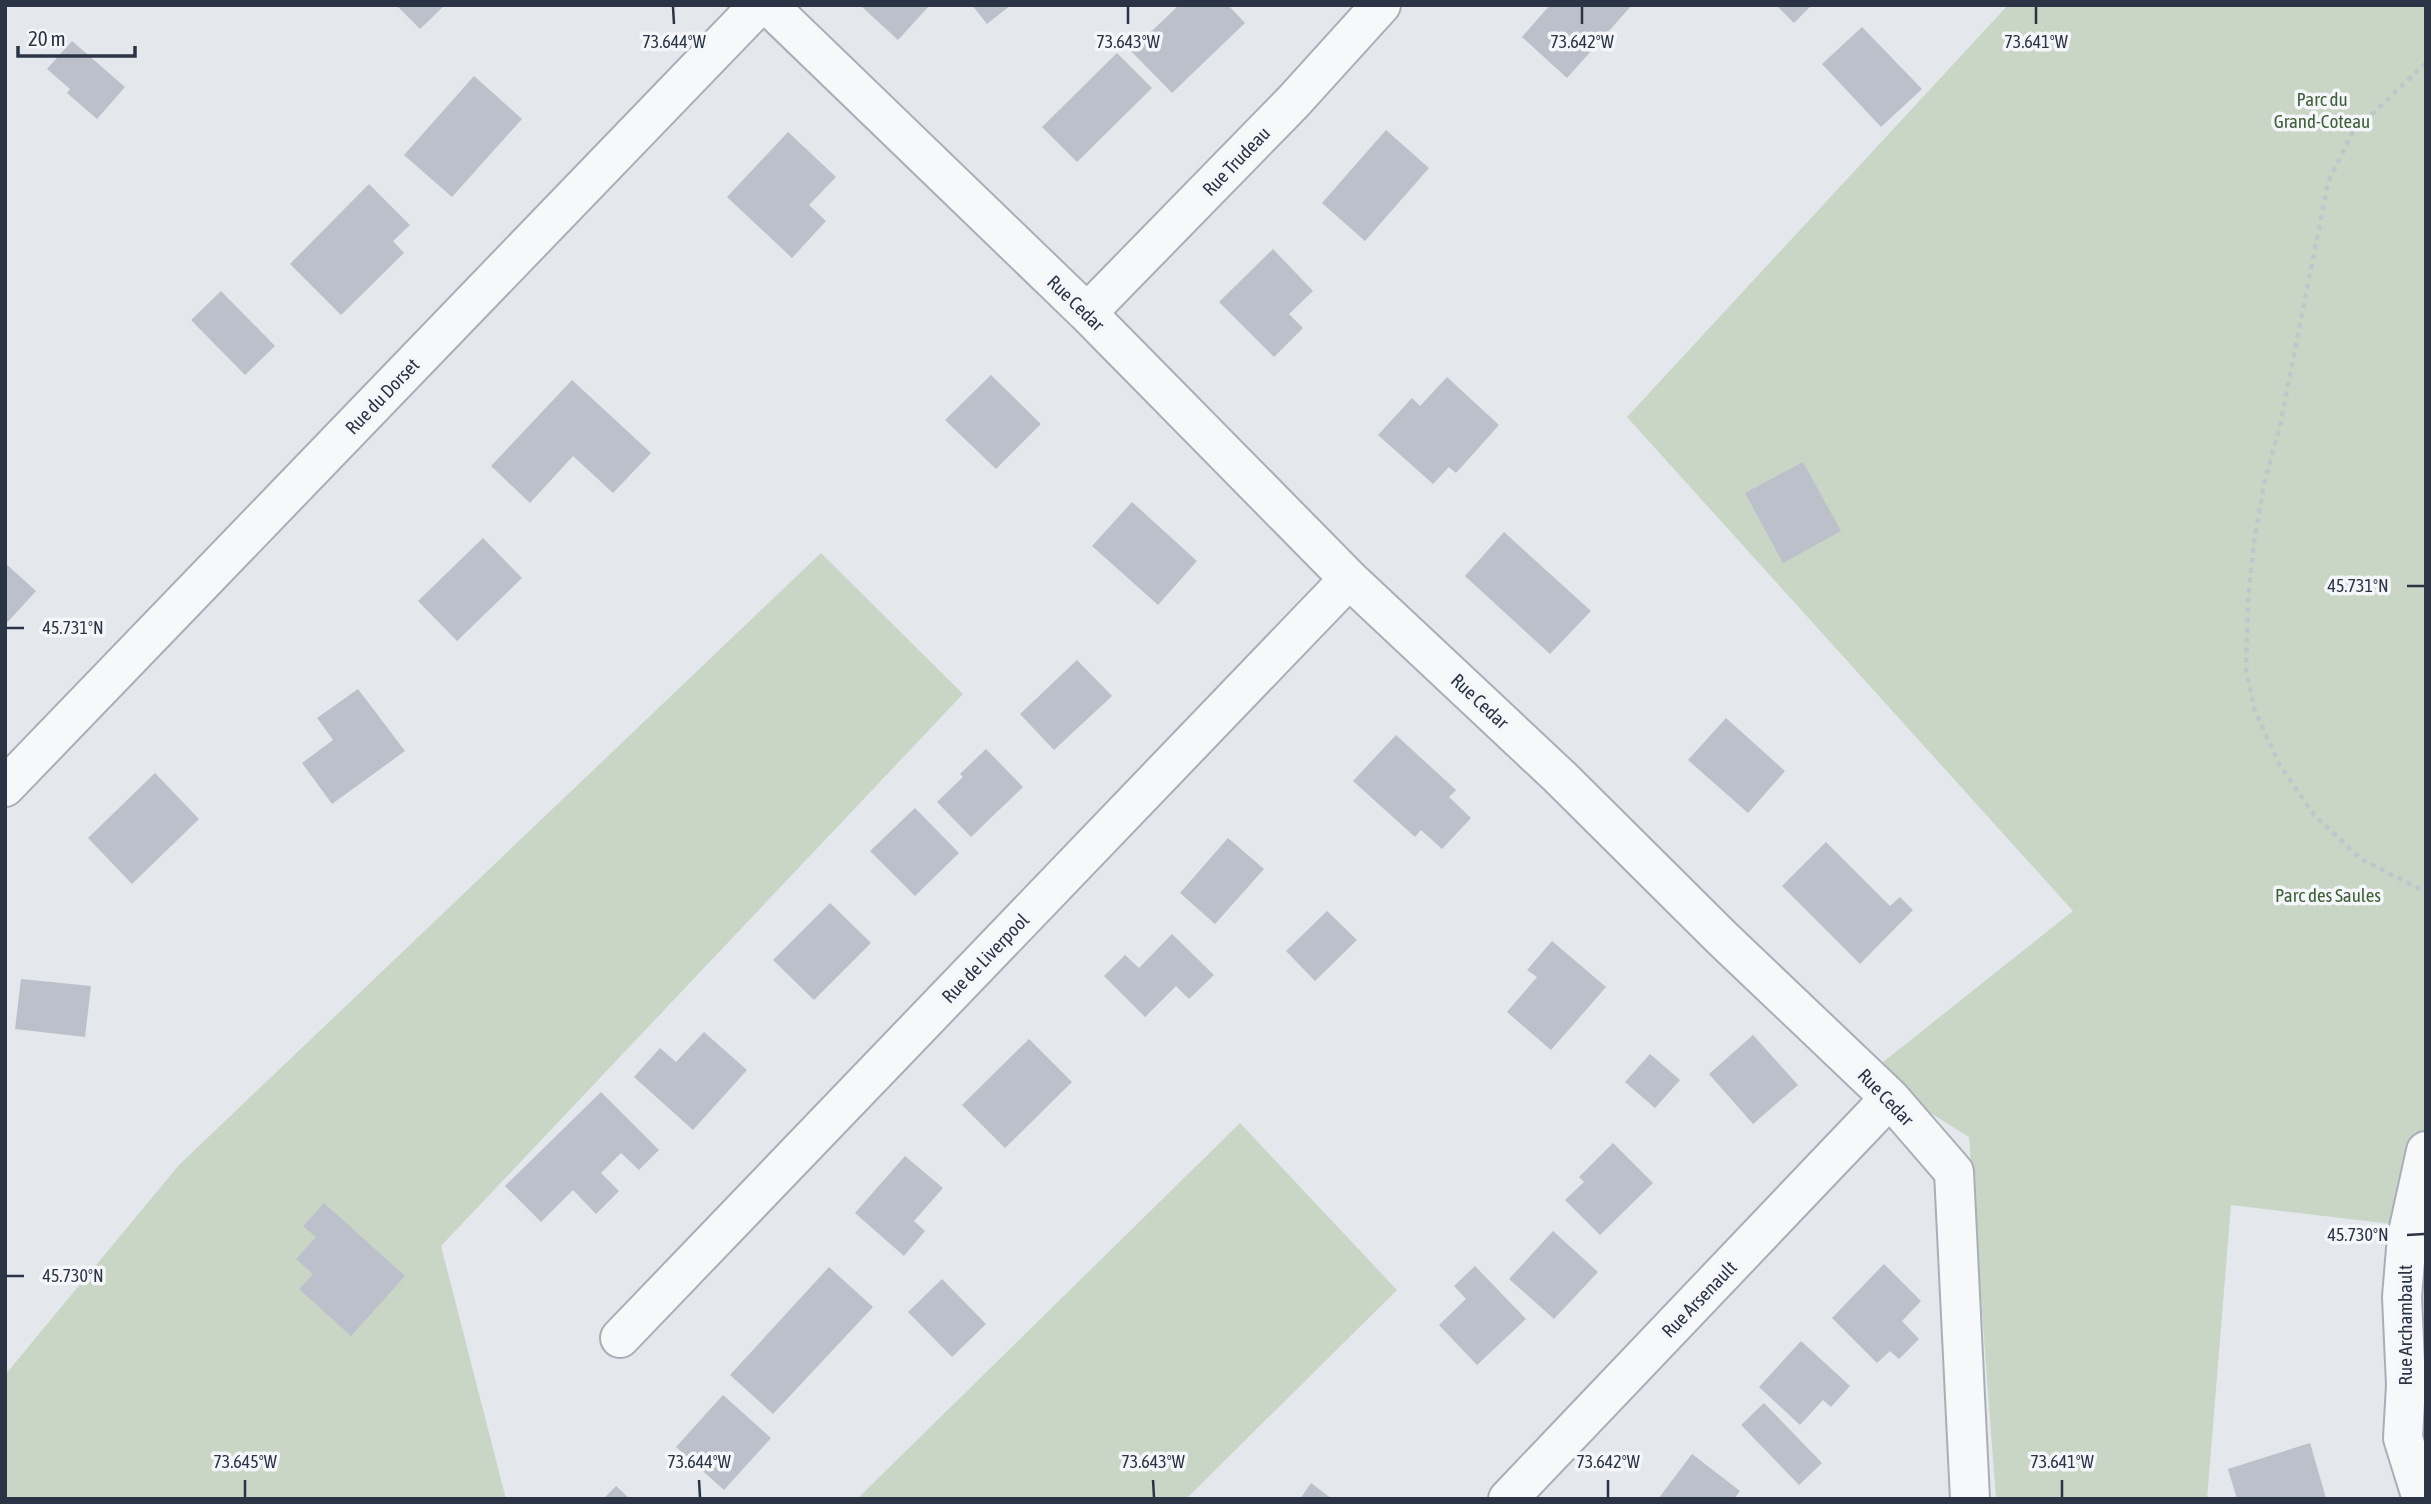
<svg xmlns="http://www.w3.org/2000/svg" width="2431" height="1504" font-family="'Asap Condensed',sans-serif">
  <rect width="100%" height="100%" fill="#e4e7ec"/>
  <path fill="#c9d6c5" d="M2008 5H2426V1310L2415 1308 2400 1225 2231 1205 2207 1499H1996L1969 1137 1868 1074 2073 911 1627 417Z
    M821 553 963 694 441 1246 506 1499H5V1375L179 1165Z
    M1240 1123 1397 1290 1186 1499H857Z"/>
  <path fill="#bbc0ca" d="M396 5H445L420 29Z
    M860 5H930L898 40Z
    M972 5H1011L987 24Z
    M1179 5H1228L1245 23 1172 93 1131 51Z
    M1550 5H1632L1567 78 1522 37Z
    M1776 5H1812L1794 23Z
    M1862 27 1922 89 1881 127 1822 64Z
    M72 41 125 87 97 119 67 93 70 89 47 69Z
    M1117 53 1152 88 1077 162 1042 127Z
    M474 76 522 119 452 197 404 155Z
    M1386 130 1429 168 1365 241 1322 203Z
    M788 132 836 177 809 205 826 221 792 258 727 197Z
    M369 184 410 225 393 241 404 253 341 315 290 264Z
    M1273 249 1313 291 1289 314 1303 328 1274 357 1219 302Z
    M221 291 275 346 245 375 191 320Z
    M991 375 1041 424 996 469 945 420Z
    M1447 377 1499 425 1456 473 1449 467 1433 484 1378 435 1412 398 1420 406Z
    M572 380 651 453 613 493 573 456 530 503 491 466Z
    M1803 462 1841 531 1783 563 1745 493Z
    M1132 502 1197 561 1158 605 1092 546Z
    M1504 532 1591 611 1550 654 1465 576Z
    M483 538 522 578 457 641 418 601Z
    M5 563 36 591 5 625Z
    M1077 660 1112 696 1054 750 1020 714Z
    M358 689 405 751 332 804 302 763 333 740 317 718Z
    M1726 718 1785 771 1748 813 1688 760Z
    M1396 735 1456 790 1449 797 1471 818 1442 849 1421 830 1415 837 1353 781Z
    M986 749 1023 787 971 837 937 802 963 777 960 774Z
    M155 773 199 819 132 884 88 838Z
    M915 808 959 853 915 896 870 851Z
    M1228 838 1264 869 1215 924 1180 893Z
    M1826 842 1890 906 1900 897 1913 910 1860 964 1782 886Z
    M830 903 871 943 814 1000 773 960Z
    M1327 911 1357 940 1315 981 1286 951Z
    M1172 934 1214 975 1189 999 1176 986 1145 1017 1104 976 1125 955 1139 968Z
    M1552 941 1606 987 1551 1050 1507 1012 1537 977 1527 970Z
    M21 979 91 986 85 1037 15 1029Z
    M704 1032 747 1070 693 1130 634 1077 660 1048 676 1062Z
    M1753 1035 1798 1085 1753 1124 1709 1074Z
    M1029 1039 1072 1082 1005 1148 962 1105Z
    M1650 1054 1680 1080 1655 1108 1625 1082Z
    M601 1092 659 1150 639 1170 621 1153 601 1173 619 1191 596 1214 573 1190 541 1222 505 1186Z
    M1613 1143 1653 1183 1600 1235 1565 1200 1584 1182 1579 1177Z
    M905 1156 943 1188 914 1221 925 1231 904 1256 855 1213Z
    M324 1203 405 1276 351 1336 299 1289 313 1274 296 1259 316 1237 303 1226Z
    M1553 1231 1598 1272 1554 1319 1509 1279Z
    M1884 1264 1921 1301 1902 1321 1919 1339 1899 1359 1890 1351 1877 1363 1832 1318Z
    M1475 1266 1526 1319 1477 1365 1439 1325 1466 1299 1454 1286Z
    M829 1267 873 1307 773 1414 730 1375Z
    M942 1279 986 1324 952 1357 908 1312Z
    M1801 1341 1850 1386 1831 1407 1823 1400 1800 1425 1759 1387Z
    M723 1395 771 1438 724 1490 676 1447Z
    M1764 1403 1822 1463 1799 1485 1741 1425Z
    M2310 1443 2326 1498 2237 1499 2228 1469Z
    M1692 1454 1740 1491 1734 1499H1658Z
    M1311 1483 1332 1499H1300Z
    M616 1486 630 1499H603Z"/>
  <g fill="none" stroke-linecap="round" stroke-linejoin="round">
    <g stroke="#a9aeb7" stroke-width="42">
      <path id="minor" d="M768 5 1087 313 1349 579 1560 777 1723 939 1890 1098 1954 1172 1970 1499
        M1087 313 1293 102 1381 5
        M5 787 759 5
        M620 1338 1349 579
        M1508 1499 1890 1098
        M2422 1499 2403 1438 2406 1385 2402 1297 2407 1237 2426 1151"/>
    </g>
    <path stroke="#c2c5cb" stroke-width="4.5" stroke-dasharray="5 5" stroke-linecap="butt" d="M2426 63 2353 132 2328 182 2280 426 2264 484 2254 542 2248 599 2246 669 2254 708 2279 764 2314 815 2361 859 2426 892"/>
    <use href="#minor" stroke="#f7f8fa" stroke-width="38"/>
  </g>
  <path fill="none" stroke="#2b3445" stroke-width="2.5" d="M673 7 674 24M1128 7V24M1582 7V24M2036 7V24M2407 586H2424M7 628H24M2407 1235 2424 1234M7 1276H24M245 1480V1497M699 1480 700 1497M1153 1480 1154 1497M1608 1480V1497M2062 1480V1497"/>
  <g text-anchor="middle" stroke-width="7" stroke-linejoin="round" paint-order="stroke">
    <g font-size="19" fill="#3f6138" stroke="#f4f6f9">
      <text x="2322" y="106">Parc du<tspan x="2322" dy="22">Grand-Coteau</tspan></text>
      <text x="2328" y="902">Parc des Saules</text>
    </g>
    <g font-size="19" fill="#2b3445" stroke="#f4f6f9">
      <text transform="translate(1236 161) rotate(-46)" y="7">Rue Trudeau</text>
      <text transform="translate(1076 303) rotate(44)" y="7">Rue Cedar</text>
      <text transform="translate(382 396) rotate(-46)" y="7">Rue du Dorset</text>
      <text transform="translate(1480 701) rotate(43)" y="7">Rue Cedar</text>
      <text transform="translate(985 958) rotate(-46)" y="7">Rue de Liverpool</text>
      <text transform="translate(1886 1097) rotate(46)" y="7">Rue Cedar</text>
      <text transform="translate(1699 1299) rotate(-46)" y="7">Rue Arsenault</text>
      <text transform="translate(2405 1325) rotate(-90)" y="7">Rue Archambault</text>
    </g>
  </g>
  <g font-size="18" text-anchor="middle" fill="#2b3445" stroke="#f4f6f9" stroke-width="7" stroke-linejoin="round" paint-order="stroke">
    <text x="674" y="48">73.644°W</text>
    <text x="1128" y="48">73.643°W</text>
    <text x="1582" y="48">73.642°W</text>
    <text x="2036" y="48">73.641°W</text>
    <text x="2358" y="592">45.731°N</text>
    <text x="73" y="634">45.731°N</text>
    <text x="2358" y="1241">45.730°N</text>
    <text x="73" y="1282">45.730°N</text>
    <text x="245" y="1468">73.645°W</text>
    <text x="699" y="1468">73.644°W</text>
    <text x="1153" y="1468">73.643°W</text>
    <text x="1608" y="1468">73.642°W</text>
    <text x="2062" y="1468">73.641°W</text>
  </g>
  <rect width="2431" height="1504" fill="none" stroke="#2b3445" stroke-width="14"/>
  <path d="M18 46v10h117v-10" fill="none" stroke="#2b3445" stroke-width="3.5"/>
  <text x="28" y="46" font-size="21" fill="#2b3445" stroke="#f4f6f9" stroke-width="5" paint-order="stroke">20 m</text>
</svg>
